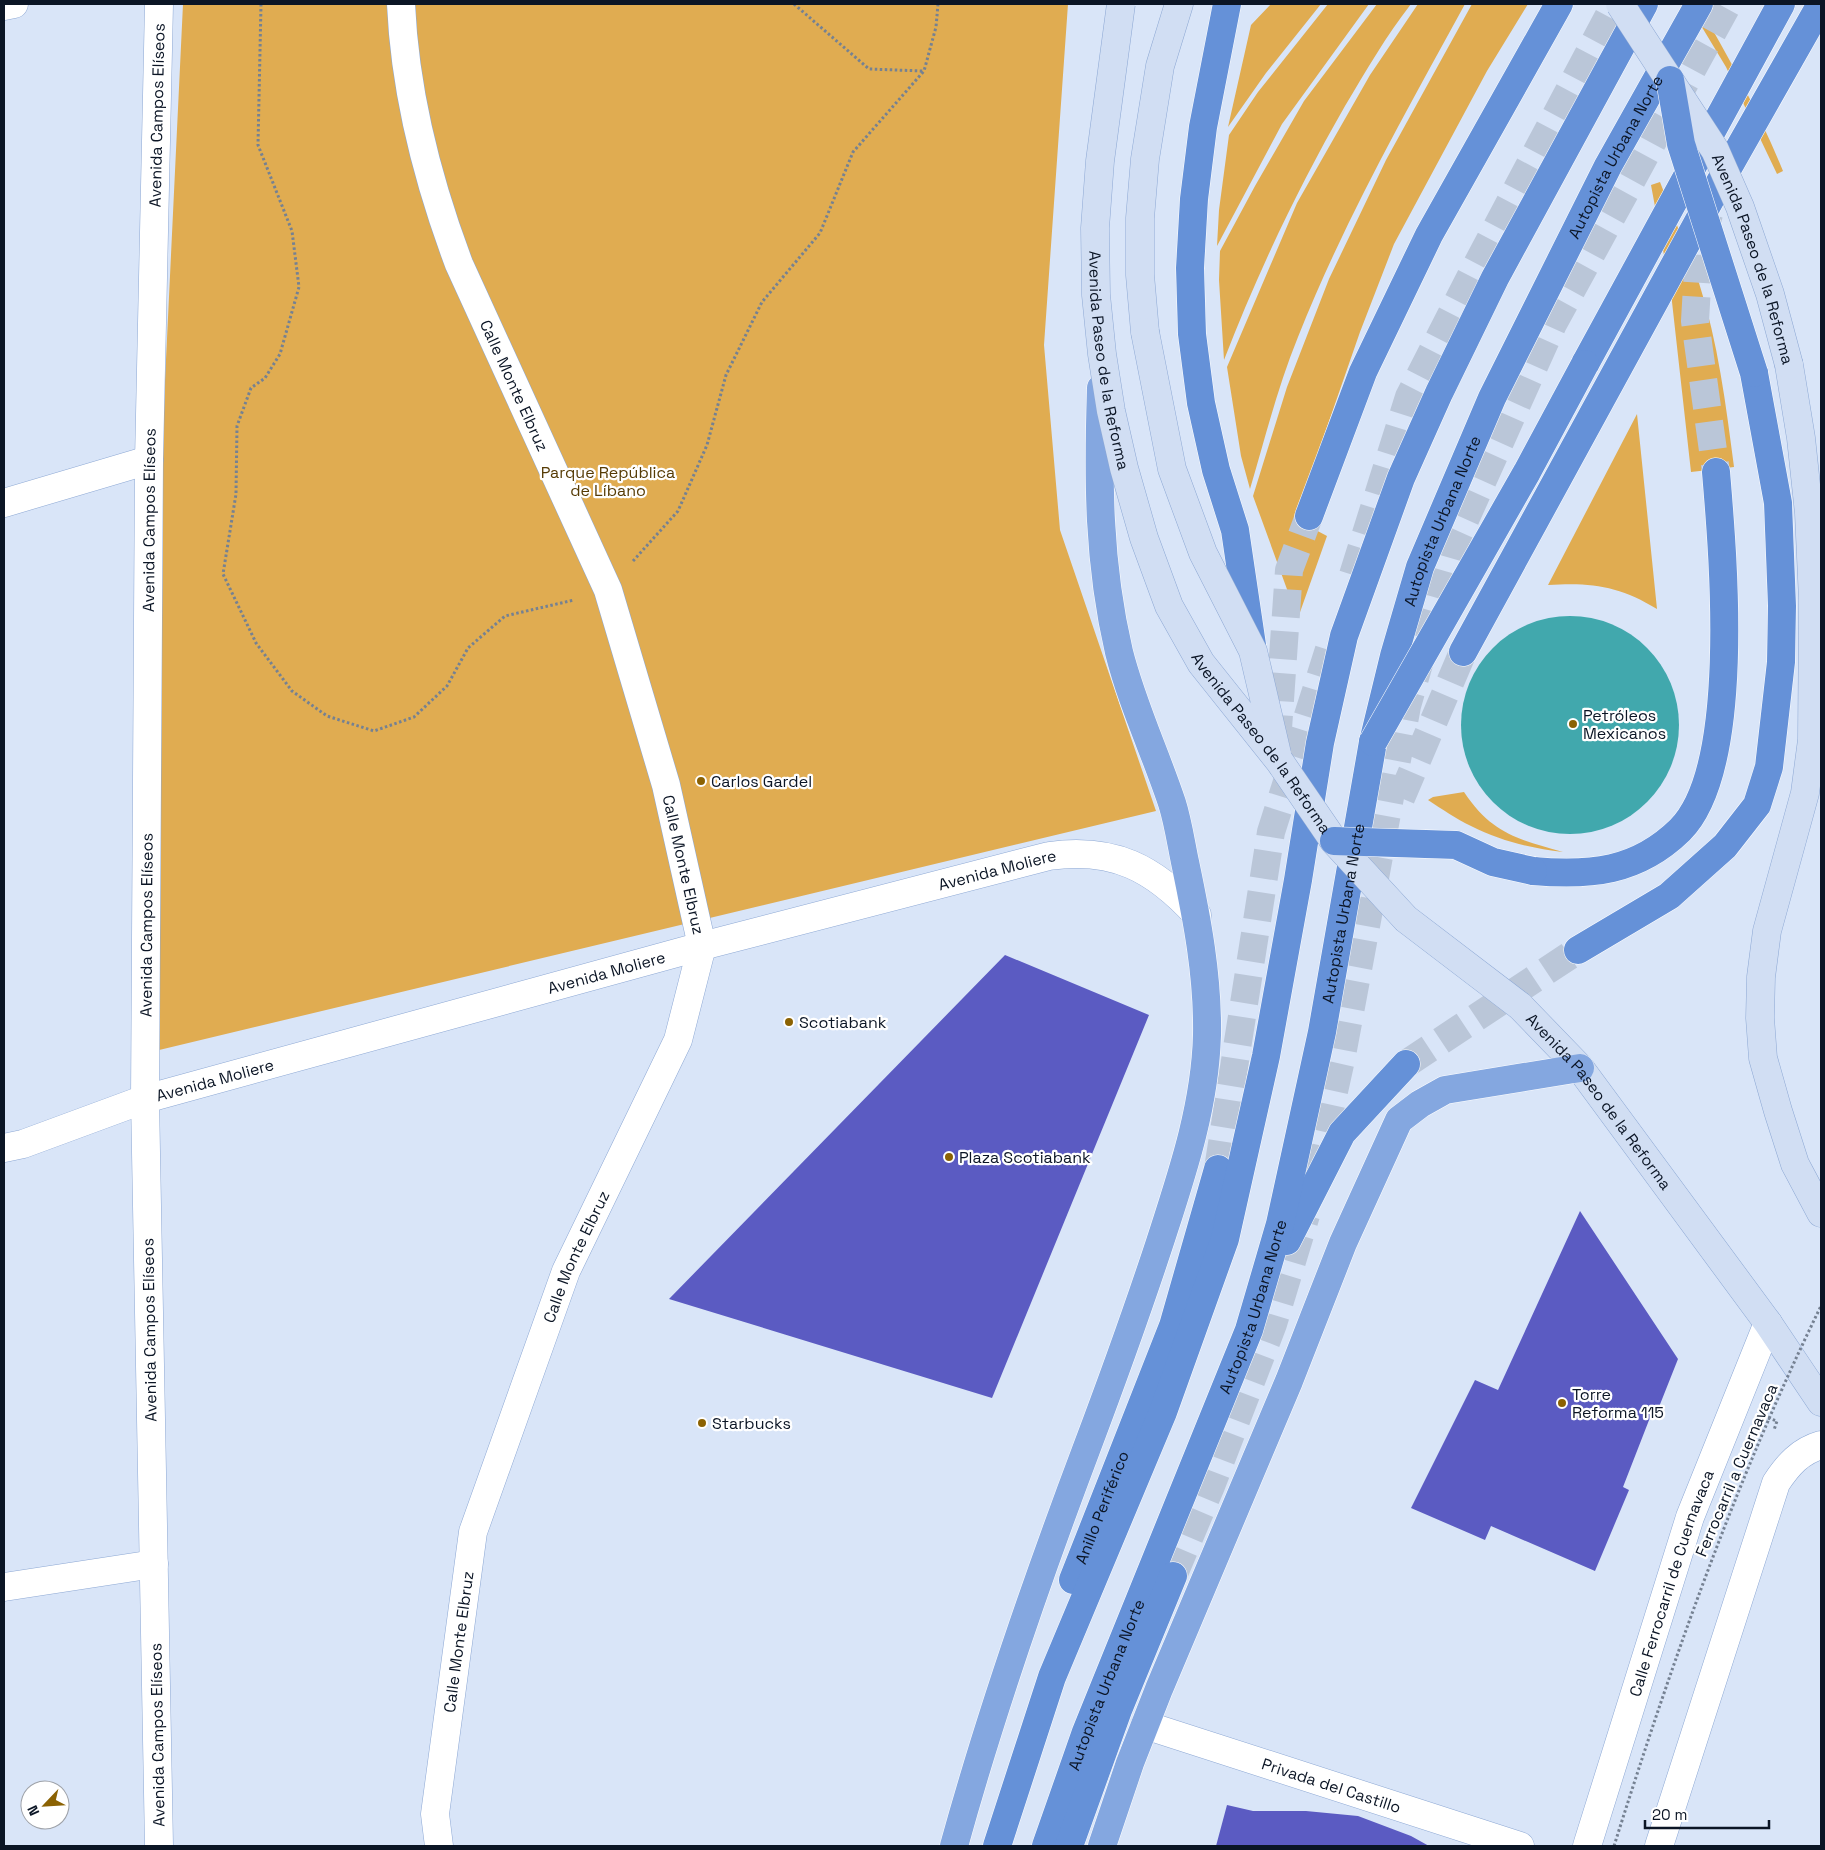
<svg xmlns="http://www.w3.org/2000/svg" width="1825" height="1850" font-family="'Space Grotesk',sans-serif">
  <rect width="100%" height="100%" fill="#d9e5f8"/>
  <path fill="#e0ac51" d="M183 4H1068L1044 345 1060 530 1156 811 155 1051 161 464Z
    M1271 4H1321L1266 73 1228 127 1251 25Z
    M1328 4H1369L1282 124 1217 246 1219 210 1229 135 1258 92Z
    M1377 4H1411C1386 36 1366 71 1345 106 1298 188 1258 272 1224 360L1219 280 1220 251 1255 186 1304 101Z
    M1418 4H1465C1406 112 1344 221 1298 337 1278 386 1265 438 1250 489L1241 456 1227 367 1297 203 1370 75Z
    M1472 4H1528L1487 71 1394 244 1360 332 1295 519 1327 536 1299 615 1288 592 1253 496 1287 387 1329 279 1386 160Z
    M1688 4H1698C1729 58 1759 112 1783 171L1777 174 1726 67Z
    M1660 182C1673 216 1687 249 1699 283 1718 342 1726 405 1734 467L1691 472 1671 293 1651 185Z
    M1637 414 1657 609C1620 586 1591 582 1548 585Z
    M1464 792C1492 834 1518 839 1563 852 1531 848 1500 841 1471 826 1456 819 1442 809 1428 800L1433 797Z"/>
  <path fill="#41a8ad" d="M1461 725a109 109 0 1 1 218 0a109 109 0 1 1-218 0Z"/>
  <path fill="#5b5bc2" d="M1005 955 1149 1015 992 1398 669 1299Z
    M1580 1211 1678 1359 1655 1417 1651 1415 1623 1487 1629 1490 1595 1571 1491 1526 1485 1540 1411 1508 1475 1380 1498 1390Z
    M1227 1805 1253 1811H1306L1358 1816 1411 1836 1429 1846H1216Z"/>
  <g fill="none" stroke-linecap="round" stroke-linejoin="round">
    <path stroke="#bac6d8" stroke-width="28" stroke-dasharray="28 14" stroke-linecap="butt" d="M1709 214 1699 252 1695 321 1716 472
      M1353 575 1409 397 1474 270 1615 4
      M1277 743 1289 570 1309 516
      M1401 798 1463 652
      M1406 1064 1578 950
      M1218 1169 1271 832 1332 640
      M1316 1173 1342 1055 1407 706 1451 551 1553 324 1728 4
      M1173 1576 1211 1486 1273 1324 1306 1215"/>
    <g stroke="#8da8d4" stroke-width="29">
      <g id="minor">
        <path d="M4 6 14 4"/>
        <path d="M4 503 149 460"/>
        <path d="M4 1587 154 1564"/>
        <path id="s1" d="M1145 1725 1520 1846"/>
        <path id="s2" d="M439 1846 435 1814 473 1532 566 1271 678 1040 702 946"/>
      </g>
    </g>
    <g stroke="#8da8d4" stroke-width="29">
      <g id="tertiary">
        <path id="s3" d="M401 4C405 94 427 179 459 264L608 590 666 785 702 946"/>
        <path id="s4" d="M4 1148 23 1144 145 1099 702 946 1049 856C1114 847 1154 868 1197 915"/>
        <path id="s5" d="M159 1846 145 1099 149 460 159 4"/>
        <path id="s6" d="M1587 1846 1690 1517 1768 1323"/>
        <path d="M1659 1846 1776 1483C1788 1465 1800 1451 1821 1445"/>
      </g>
    </g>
    <g stroke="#8da8d4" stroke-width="29">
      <g id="secondary">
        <path d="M1145 332 1140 275V218L1145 159 1160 66 1179 4"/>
        <path d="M1789 365 1801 438 1809 513 1813 600 1812 740 1805 793 1767 931 1761 977 1760 1018 1763 1058 1778 1111 1795 1164 1821 1213"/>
        <path id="s7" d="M1520 1006 1580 1068 1768 1323 1821 1402"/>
      </g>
    </g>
    <g stroke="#fff" stroke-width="29">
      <path id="trunk" d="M954 1846C991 1712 1037 1580 1086 1450 1112 1381 1137 1312 1160 1242 1182 1174 1205 1107 1207 1035 1208 976 1197 919 1185 862 1181 843 1178 822 1172 803 1155 752 1132 704 1119 652 1098 562 1098 480 1101 388
        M1102 1846 1130 1763 1159 1689 1289 1381 1343 1243 1399 1120 1420 1104 1445 1090 1580 1068"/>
    </g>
    <g stroke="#fff" stroke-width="29">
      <g id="motorway">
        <path d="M1227 4 1203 127 1194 199 1190 268 1192 334 1201 403 1216 470 1235 530 1252 645"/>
        <path d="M1585 364 1781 4"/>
        <path d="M1309 516 1363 372 1429 235 1559 4"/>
        <path d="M1463 652 1716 189 1821 4"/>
        <path d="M1533 871C1590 876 1637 872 1680 830 1742 768 1723 555 1716 472"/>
        <path d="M1578 950 1669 896 1725 846 1757 805 1769 767 1781 662 1782 606 1778 503 1754 373"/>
        <path d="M1287 1241 1342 1133 1406 1064"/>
        <path id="s8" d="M1073 1580 1173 1326 1218 1169"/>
        <path d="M997 1846 1052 1677 1163 1412 1225 1239 1266 1056 1298 880 1320 743 1344 636 1401 478 1439 393 1495 278 1644 4"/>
        <path id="s9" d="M1046 1846 1086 1732 1249 1330 1280 1224 1322 1032 1373 742 1394 656 1420 567 1492 398 1608 166 1699 4"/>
        <path d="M1069 1846 1118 1710 1173 1576"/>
      </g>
    </g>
    <path stroke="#758192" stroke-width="3" stroke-dasharray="2.5 2.5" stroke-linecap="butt" d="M261 4 258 145 292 231 299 287 280 354 265 378 251 388 237 426 236 494 223 574 256 643 292 691 327 716 374 731 414 717 447 686 468 648 505 616 574 600
      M794 4 869 69 923 71
      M633 561 678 511 707 445 726 375 762 302 820 233 853 152 924 71 936 27 938 4
      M1768 1418 1777 1421 1774 1430"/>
    <use href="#minor" stroke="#fff" stroke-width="28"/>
    <use href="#tertiary" stroke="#fff" stroke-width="28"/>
    <use href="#secondary" stroke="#d1def3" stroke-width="28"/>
    <use href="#trunk" stroke="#84a7e0" stroke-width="28"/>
    <use href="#motorway" stroke="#6591d8" stroke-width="28"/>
    <g stroke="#8da8d4" stroke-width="29" stroke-linecap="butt">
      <g id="secondary-bridge">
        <path id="s10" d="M1121 4 1100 161 1095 228 1096 295 1102 354 1111 411 1124 468 1144 538 1169 606 1201 663 1280 762 1334 841 1406 919 1520 1006"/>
        <path id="s11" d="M1620 4 1715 150 1740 207 1770 294 1789 365"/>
        <path d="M1145 332 1172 469 1203 553 1253 651 1277 754"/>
      </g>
    </g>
    <g stroke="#fff" stroke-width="29" stroke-linecap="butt">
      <path id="motorway-bridge" d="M1670 80 1681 144 1754 373
        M1373 742 1527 472 1585 364
        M1334 841 1456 845 1493 862 1533 871"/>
    </g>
    <path stroke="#758192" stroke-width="3" stroke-dasharray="2.5 2.5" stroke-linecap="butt" d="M1614 1846C1672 1662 1736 1479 1821 1306"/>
    <use href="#secondary-bridge" stroke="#d1def3" stroke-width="28"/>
    <use href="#motorway-bridge" stroke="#6591d8" stroke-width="28"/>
  </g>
  <g fill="#8b6203" stroke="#fff" stroke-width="2">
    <circle cx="1573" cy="724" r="5"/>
    <circle cx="701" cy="781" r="5"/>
    <circle cx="789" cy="1022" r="5"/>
    <circle cx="949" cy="1157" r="5"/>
    <circle cx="1562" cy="1403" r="5"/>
    <circle cx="702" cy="1423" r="5"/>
  </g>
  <g text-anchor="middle" stroke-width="4.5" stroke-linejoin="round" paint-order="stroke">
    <g font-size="16" fill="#0b1525" stroke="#fff">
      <text dy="6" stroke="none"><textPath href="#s5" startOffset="1731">Avenida Campos Elíseos</textPath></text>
      <text dy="6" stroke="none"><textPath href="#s9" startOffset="1792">Autopista Urbana Norte</textPath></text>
      <text dy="6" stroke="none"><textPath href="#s11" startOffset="290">Avenida Paseo de la Reforma</textPath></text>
      <text dy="6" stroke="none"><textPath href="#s10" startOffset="359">Avenida Paseo de la Reforma</textPath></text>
      <text dy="6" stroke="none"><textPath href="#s3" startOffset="401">Calle Monte Elbruz</textPath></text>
      <text dy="6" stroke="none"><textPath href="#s5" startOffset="1326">Avenida Campos Elíseos</textPath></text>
      <text dy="6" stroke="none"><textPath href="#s9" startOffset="1388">Autopista Urbana Norte</textPath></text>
      <text dy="6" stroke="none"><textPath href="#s10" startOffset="779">Avenida Paseo de la Reforma</textPath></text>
      <text dy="6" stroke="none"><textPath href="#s3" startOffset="911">Calle Monte Elbruz</textPath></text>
      <text dy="6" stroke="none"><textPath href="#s4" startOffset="1032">Avenida Moliere</textPath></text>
      <text dy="6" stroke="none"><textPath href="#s9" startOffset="982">Autopista Urbana Norte</textPath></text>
      <text dy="6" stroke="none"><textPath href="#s5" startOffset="921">Avenida Campos Elíseos</textPath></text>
      <text dy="6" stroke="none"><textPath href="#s4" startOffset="628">Avenida Moliere</textPath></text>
      <text dy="6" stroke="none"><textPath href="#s4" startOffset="222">Avenida Moliere</textPath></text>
      <text dy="6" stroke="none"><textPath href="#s7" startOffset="124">Avenida Paseo de la Reforma</textPath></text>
      <text dy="6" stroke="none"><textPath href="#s2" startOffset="611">Calle Monte Elbruz</textPath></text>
      <text dy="6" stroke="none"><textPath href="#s9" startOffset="578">Autopista Urbana Norte</textPath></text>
      <text transform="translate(149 1330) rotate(-91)" y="6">Avenida Campos Elíseos</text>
      <text transform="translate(1736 1470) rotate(-67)" y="6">Ferrocarril a Cuernavaca</text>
      <text dy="6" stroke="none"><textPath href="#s8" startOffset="78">Anillo Periférico</textPath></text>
      <text dy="6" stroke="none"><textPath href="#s6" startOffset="276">Calle Ferrocarril de Cuernavaca</textPath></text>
      <text dy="6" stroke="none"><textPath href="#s2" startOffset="206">Calle Monte Elbruz</textPath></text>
      <text dy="6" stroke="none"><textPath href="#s9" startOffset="172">Autopista Urbana Norte</textPath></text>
      <text transform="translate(157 1735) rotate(-91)" y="6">Avenida Campos Elíseos</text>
      <text dy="6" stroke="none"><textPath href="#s1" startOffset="196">Privada del Castillo</textPath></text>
    </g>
    <g font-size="16" fill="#563b05" stroke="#fff">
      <text x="608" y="478">Parque República<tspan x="608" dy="18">de Líbano</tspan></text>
    </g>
    <g font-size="16" fill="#0b1525" stroke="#fff" text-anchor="start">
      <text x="1583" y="721">Petróleos<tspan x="1583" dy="18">Mexicanos</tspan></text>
      <text x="711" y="787">Carlos Gardel</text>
      <text x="799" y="1028">Scotiabank</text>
      <text x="959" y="1163">Plaza Scotiabank</text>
      <text x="1572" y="1400">Torre<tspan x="1572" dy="18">Reforma 115</tspan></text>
      <text x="712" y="1429">Starbucks</text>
    </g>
  </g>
  <rect width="1825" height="1850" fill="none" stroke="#0b1525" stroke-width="10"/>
  <g transform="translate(45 1805) rotate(245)"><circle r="24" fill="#ffffff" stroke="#9da1a8"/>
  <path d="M0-4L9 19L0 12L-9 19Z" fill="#8b6203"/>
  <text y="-8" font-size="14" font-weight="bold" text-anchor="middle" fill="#0b1525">N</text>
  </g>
  <path d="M1645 1820v8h124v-8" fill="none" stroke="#0b1525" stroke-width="2.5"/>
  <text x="1652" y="1820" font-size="15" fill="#0b1525" stroke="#ffffff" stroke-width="4" paint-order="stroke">20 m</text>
</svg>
